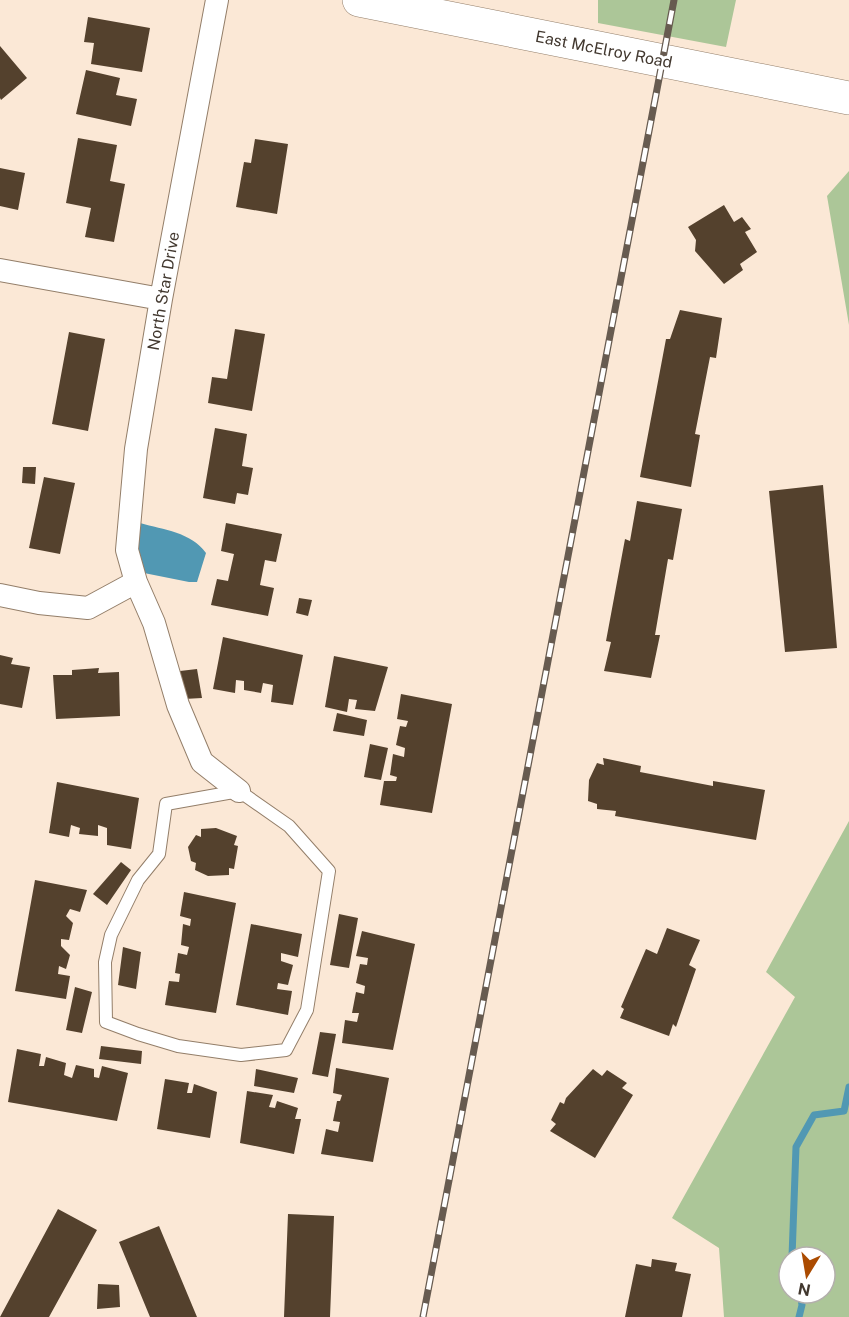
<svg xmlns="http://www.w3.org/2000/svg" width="849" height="1317" font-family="'Public Sans',sans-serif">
  <rect width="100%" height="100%" fill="#fbe8d6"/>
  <path fill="#acc698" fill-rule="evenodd" d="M598 0H736L726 47 598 23Z
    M849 171V325L827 196Z
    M849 821V1317H724L719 1248 672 1218 795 997 766 972ZM789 1257H825V1293H789Z"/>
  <path fill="#5198b3" d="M140 523C164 530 191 532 206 553L197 582H189L144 573C137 556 137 541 140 523Z"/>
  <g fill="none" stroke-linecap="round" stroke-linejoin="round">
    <path stroke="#5198b3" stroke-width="7" d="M792 1257 796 1147 814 1115 844 1111 849 1087
      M799 1317 802 1305 800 1293"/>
  </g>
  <path fill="#54412d" d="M88 17 150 28 142 72 91 64 94 43 84 42Z
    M0 46 27 78 1 100 0 98Z
    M86 70 120 78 116 95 137 99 131 126 76 114Z
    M78 138 117 145 110 181 125 184 114 242 85 237 91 208 66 203Z
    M255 139 288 144 277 214 236 207 244 162 251 163Z
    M0 168 25 173 18 210 0 206Z
    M724 205 734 222 742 217 751 229 745 232 757 252 740 264 743 270 724 284 695 251 696 240 688 227Z
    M680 310 722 318 716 358 710 357 695 434 700 435 691 487 640 477 666 339H670Z
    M235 329 265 334 252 411 208 403 212 377 227 379Z
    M69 332 105 339 88 431 52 424Z
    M215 428 247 434 242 466 253 468 248 495 237 493 235 504 203 498Z
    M23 467H36L35 484 22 483Z
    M44 477 75 483 60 554 29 548Z
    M823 485 837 648 785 652 769 491Z
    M637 501 682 509 673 560 668 559 655 635H660L651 678 604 671 611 642 606 641 625 539 630 541Z
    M226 523 282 534 276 562 265 560 260 585 274 588 268 616 211 605 217 579 228 581 234 554 221 551Z
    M299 598 312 600 308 616 296 613Z
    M223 637 303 655 293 705 271 702 273 685 263 683 261 693 244 690V681L236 680 235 693 213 689Z
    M0 655 13 658 11 664 30 667 22 708 0 704Z
    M334 656 388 667 375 711 355 709 357 700 349 699 347 712 325 707Z
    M99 668 98 673 119 672 120 716 56 719 53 675H72V670Z
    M197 669 202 698 184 699 180 671Z
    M401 694 452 704 432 813 380 805 384 781H396L397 777 390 775 393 754 404 757 405 748 396 745 400 726 406 727 408 721 397 719Z
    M337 713 367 720 364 736 333 731Z
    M370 744 388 748 381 780 364 777Z
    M603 758 641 766 640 772 713 786V781L765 790 756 840 615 816 616 811 597 809V804L588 801 589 780 597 763 604 765Z
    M57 782 139 798 131 849 107 845V828L98 825V836L79 834 80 828 71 825 69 837 49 833Z
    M216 828 237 836 234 845 238 846 234 869 229 868V875L208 876 195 870 196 863 191 861 188 847 196 835 201 837V829Z
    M121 862 131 870 107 905 93 894Z
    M35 880 87 890 80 912 70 909 66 916 73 923 69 940 61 939V946L70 955 66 969 59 966 58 974 70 976 66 999 15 991Z
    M184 892 236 903 216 1013 165 1005 169 981 179 982 180 974 175 973 178 953 187 955 189 947 181 945 183 924 190 926 191 919 180 916Z
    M339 914 358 918 349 968 330 965Z
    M251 924 302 934 298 957 281 953V961L293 965 288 985 278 983 277 989 292 991 288 1015 236 1005Z
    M667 928 700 940 689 965 696 969 676 1027 673 1024 669 1036 620 1018 624 1009 621 1007 646 949 657 954Z
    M362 931 415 944 393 1050 342 1043 345 1020 357 1022 359 1013H352L356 992 364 994 365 986 356 983 360 964 367 965 368 958 356 956Z
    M123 947 141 952 136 989 118 985Z
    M75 987 92 992 82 1033 66 1030Z
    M320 1032 336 1034 328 1077 312 1074Z
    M101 1046 142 1051 141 1064 99 1059Z
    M17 1049 41 1054 39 1066H44L46 1057 66 1063 64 1075 72 1078 76 1065 94 1069V1077L99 1078 102 1066 128 1073 117 1121 8 1102Z
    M336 1068 389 1078 373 1162 321 1154 326 1129 338 1132 340 1122 333 1121 337 1101H340L342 1095 333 1093Z
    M256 1069 298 1078 294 1093 254 1086Z
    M593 1069 602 1076 607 1070 627 1083 622 1088 633 1095 595 1158 550 1131 556 1124 551 1120 560 1102 564 1104 566 1098Z
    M165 1079 189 1083 187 1093H192L194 1084 217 1092 210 1138 157 1129Z
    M247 1091 273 1095 269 1107 275 1108 277 1101 298 1108 295 1119H301L294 1154 240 1143Z
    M58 1209 97 1230 49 1317H0Z
    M288 1214 334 1216 330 1317H284Z
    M159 1226 197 1317H150L119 1242Z
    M652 1259 677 1263 675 1271 691 1274 682 1317H625L636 1264 651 1267Z
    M98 1284 119 1285 120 1307 97 1309Z"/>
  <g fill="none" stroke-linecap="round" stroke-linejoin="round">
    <g stroke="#937e69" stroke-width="14">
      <path id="lane" d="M239 791 289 826 329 871 307 1010 286 1050 241 1055 178 1046 138 1034 106 1022 105 962 111 935 138 880 159 854 166 804Z"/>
    </g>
    <g stroke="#937e69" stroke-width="24">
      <path id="street" d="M217 0 161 299 136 449 127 550 136 582 154 623 178 705 202 762 239 791
        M0 270 161 299
        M0 595 39 603 88 608 136 582"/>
    </g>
    <g stroke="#937e69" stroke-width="34">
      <path id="secondary" d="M359 0 849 98"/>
    </g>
    <use href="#lane" stroke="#fff" stroke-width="12"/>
    <use href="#street" stroke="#fff" stroke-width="22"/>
    <use href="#secondary" stroke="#fff" stroke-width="33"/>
    <g stroke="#675b50" stroke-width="7">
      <path id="rail" d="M423 1317 674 0"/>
    </g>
    <use href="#rail" stroke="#fff" stroke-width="4.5" stroke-dasharray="14" stroke-linecap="butt"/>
  </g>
  <g text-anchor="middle" stroke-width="6" stroke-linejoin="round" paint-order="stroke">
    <g font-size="16" fill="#42382f" stroke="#fff">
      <text transform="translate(604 49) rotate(11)" y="6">East McElroy Road</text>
      <text transform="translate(163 291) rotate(-80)" y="6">North Star Drive</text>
    </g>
  </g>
  <g transform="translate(807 1275) rotate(191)"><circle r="28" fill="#ffffff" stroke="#b3afac" stroke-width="1.5"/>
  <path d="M0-4.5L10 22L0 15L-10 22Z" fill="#ab4b00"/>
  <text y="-9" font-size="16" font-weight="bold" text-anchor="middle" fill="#42382f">N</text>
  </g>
</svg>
